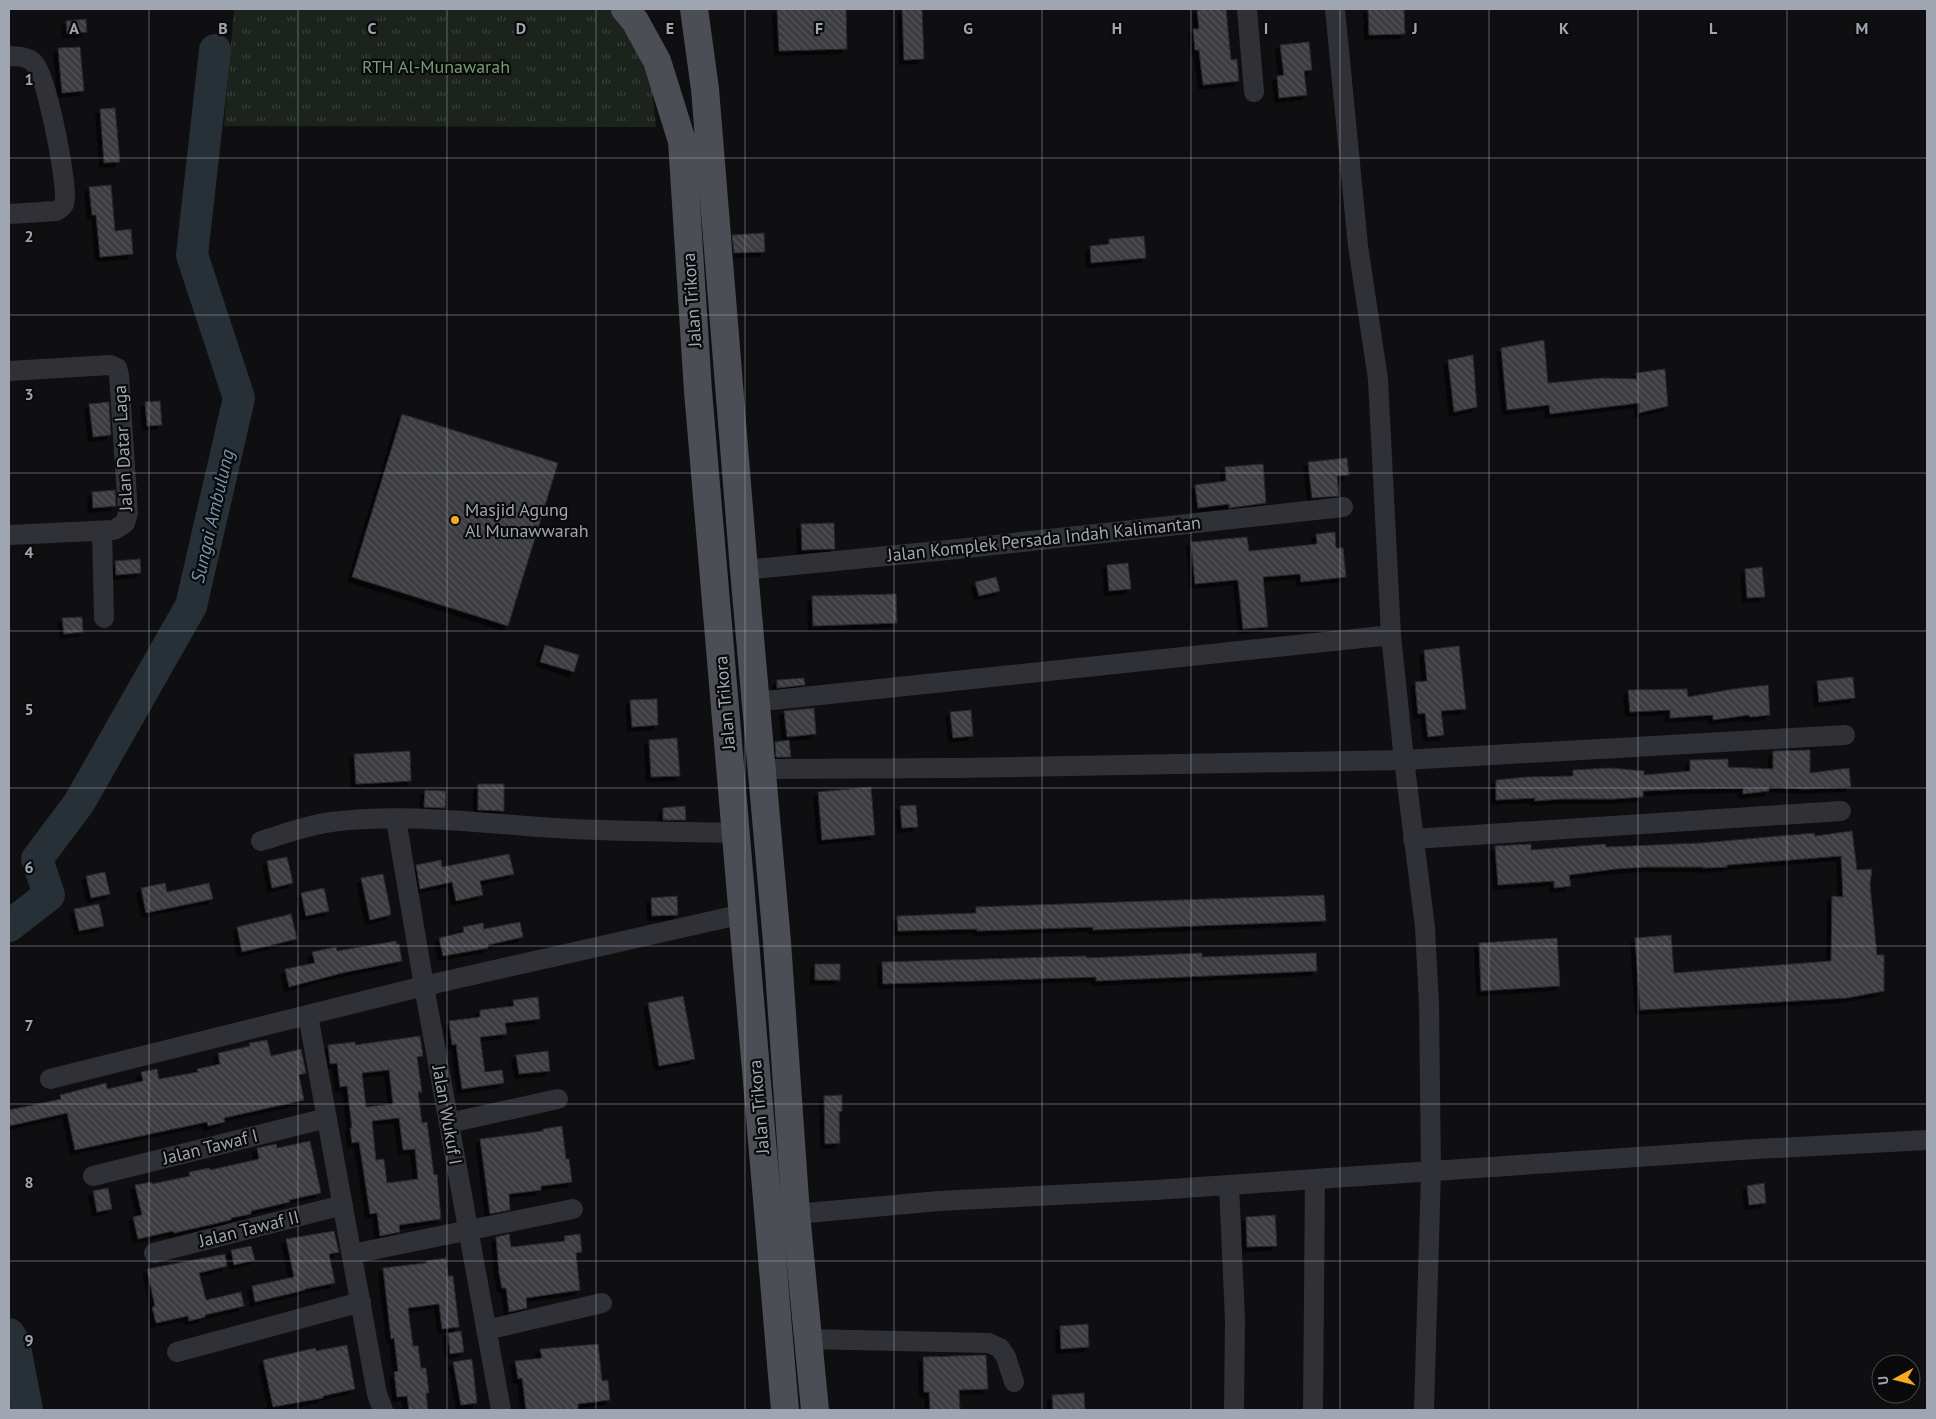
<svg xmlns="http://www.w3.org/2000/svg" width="1936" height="1419" font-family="'PT Sans',sans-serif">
  <defs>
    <pattern id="park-tufts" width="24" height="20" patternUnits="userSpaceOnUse" patternTransform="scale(1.25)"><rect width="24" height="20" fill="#1b231c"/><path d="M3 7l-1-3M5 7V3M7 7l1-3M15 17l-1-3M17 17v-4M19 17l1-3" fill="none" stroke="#39403b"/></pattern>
    <pattern id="building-back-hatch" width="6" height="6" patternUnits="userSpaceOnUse" patternTransform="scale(1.25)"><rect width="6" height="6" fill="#3b3c41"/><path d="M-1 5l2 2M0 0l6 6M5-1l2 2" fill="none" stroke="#54555a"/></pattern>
    <filter id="shadow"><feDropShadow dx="-4.5" dy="4.5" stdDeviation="0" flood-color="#0009"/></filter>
  </defs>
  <rect width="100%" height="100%" fill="#0f0f11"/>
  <path fill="url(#park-tufts)" d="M234 9H610L636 47 652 88 656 127 224 126Z"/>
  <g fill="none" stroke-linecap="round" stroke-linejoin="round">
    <path stroke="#273036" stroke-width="32" d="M9 926 49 895 37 859 79 803 191 606 239 398 192 255 215 50
      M9 1334 14 1342 27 1410"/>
  </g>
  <path fill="url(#building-back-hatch)" stroke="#29292d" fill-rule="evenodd" filter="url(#shadow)" d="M777 9H846L847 49 779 51Z
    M902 9H922L924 59 904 60Z
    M1197 9H1226L1231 60 1237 59 1239 81 1203 85 1199 50H1195L1193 29H1199Z
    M1368 9H1404L1405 34 1369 35Z
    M86 19 87 32 67 34 66 21Z
    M1309 42 1312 70 1304 71 1307 95 1279 98 1277 76 1284 75 1280 45Z
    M80 47 84 91 62 93 58 48Z
    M115 108 120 162 104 163 100 109Z
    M111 185 115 231 131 229 133 254 100 257 96 215H92L89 187Z
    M764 233 765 252 734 253 732 235Z
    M1144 236 1146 258 1091 263 1090 246 1109 244V239Z
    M1544 340 1548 383 1603 378 1637 379 1636 373 1665 369 1668 406 1639 413V403L1550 414 1549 405 1507 410 1501 348Z
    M1473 355 1477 407 1454 412 1448 360Z
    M160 401 162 425 147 426 145 402Z
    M109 402 111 435 93 437 89 404Z
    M402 414 558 463 508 626 352 577Z
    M1347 458 1349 475 1337 476 1339 496 1312 498 1308 462Z
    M1263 464 1266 503 1229 508V504L1198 508 1195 485 1226 481 1225 467Z
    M115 490 116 506 93 508 92 492Z
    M834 523 835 549 802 550 801 524Z
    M1335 532 1336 548H1343L1346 577 1301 582 1300 574 1263 577 1268 627 1243 629 1238 581 1236 580 1195 584 1191 542 1247 537 1249 551 1317 544 1316 534Z
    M140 559 141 573 116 575 115 561Z
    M1128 563 1131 589 1109 591 1107 565Z
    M1762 567 1765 597 1747 598 1745 569Z
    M996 577 1000 591 979 596 975 582Z
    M896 594 897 623 813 626 812 596Z
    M82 617 83 632 64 634 62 618Z
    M545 645 579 655 574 672 540 662Z
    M1459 646 1466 709 1441 711 1444 735 1428 737 1425 713 1418 714 1415 682 1427 681 1424 650Z
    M1853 677 1855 698 1819 702 1817 681Z
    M804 678 805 685 777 688V680Z
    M1768 685 1770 715 1750 717 1749 715 1713 720V715L1670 718V710L1630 712 1628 690 1687 689 1688 697 1733 689Z
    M657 699 658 725 632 727 630 700Z
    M814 708 816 734 787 737 784 711Z
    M971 710 973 736 953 738 950 712Z
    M677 738 680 776 651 777 649 740Z
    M789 740 791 757H776L775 742Z
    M1810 750V773L1849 768 1851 787 1805 789 1769 787V791L1743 794V788L1690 789 1643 791V797L1613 799H1561L1535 801V798L1496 800V780L1527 777 1573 776V770L1610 768 1644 771V775L1690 771V760L1728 759V767L1773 769V751Z
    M410 751 411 781 356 784 354 754Z
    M478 784H504V811L478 810Z
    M871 787 875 835 822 840 818 792Z
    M425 790 446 791 445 808 424 807Z
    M916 805 918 827 902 828 900 806Z
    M685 806 686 820H663V808Z
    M1852 831 1857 870 1872 869 1870 885 1877 955H1884V991L1847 998 1640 1010 1635 938 1671 935 1674 973 1831 961 1832 896 1843 897 1841 856 1727 865V867L1703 868V867H1647L1615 869 1569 875 1571 886 1554 888V881L1498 885 1495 846 1531 844V850L1605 844 1606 847 1701 843 1814 833 1815 836Z
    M509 854 514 874 480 881 483 895 456 901 452 882 420 889 416 865 441 860 442 867Z
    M287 857 293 883 272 888 267 861Z
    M105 872 110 894 91 898 86 876Z
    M383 874 391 913H390V915L370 920 361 878Z
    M165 883 167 892 209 883 213 899 146 913 141 888Z
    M324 888 329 911 306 916 301 893Z
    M1324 895 1326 921 1093 930V927L977 931V929L898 931 897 916 976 913V907Z
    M677 896 678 915 652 916 651 898Z
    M99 904 104 926 79 931 74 909Z
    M291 914 297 939 242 952 237 927Z
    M520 922 523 937 488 945V948L443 956 439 938 464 932 463 927 483 923 484 929Z
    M1557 938 1560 986 1481 991 1479 943Z
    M396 941V944H399L402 961 342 973 289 987 285 969 315 963 312 952 336 947 337 951Z
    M1202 953V957L1316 953 1317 971 1096 981V977L883 984 882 962 1086 956V958Z
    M815 964H840V980H815Z
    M683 996 695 1059 659 1066 648 1003Z
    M538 997 540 1019 505 1023 507 1034 480 1037 485 1072 502 1070 504 1083 462 1089 456 1044 452 1045 449 1021 480 1017V1010L514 1006 513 1000Z
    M420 1036 423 1056 417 1057 422 1092H418L422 1123 427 1122 434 1175 437 1174 441 1219 399 1225 400 1232 380 1236 377 1213 370 1214 359 1142 352 1143 350 1128H352L347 1086 340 1087 337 1063 330 1064 328 1045 355 1042V1045ZM389 1070 393 1104 366 1107 362 1073ZM399 1118 403 1150 415 1149 418 1179 387 1183 384 1159 376 1160 372 1121Z
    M267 1040 271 1056 301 1049 306 1073 299 1075 304 1100 224 1118 225 1122 208 1126 207 1122 75 1150 67 1113 9 1126V1110L61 1099 60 1095 106 1083 107 1089 143 1081 141 1072 157 1069 159 1079 198 1072 197 1069 220 1064 218 1053 250 1046 249 1043Z
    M548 1051 550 1071 519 1074 516 1055Z
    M842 1095V1111L839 1112 840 1143 825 1144 824 1096Z
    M562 1126 566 1159H569L572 1182 541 1186V1190L509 1194 510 1210 490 1214 480 1139 543 1131V1129Z
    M310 1141 321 1193 289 1200 290 1202 251 1211V1214L231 1218V1220L174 1233 173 1231 138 1239 133 1217 142 1215 135 1185 152 1182V1184L190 1176 189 1172 209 1168 210 1170 259 1159 257 1148 276 1144 277 1148Z
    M1764 1183 1766 1203 1749 1205 1747 1186Z
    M108 1188 112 1209 97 1212 93 1191Z
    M1275 1215 1277 1246 1247 1247 1246 1217Z
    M334 1231 339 1252 329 1254 335 1283 305 1289V1290L255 1302 252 1286 294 1277 286 1239Z
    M509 1234 511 1247 565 1241 564 1236 580 1234 582 1252 576 1253 580 1290 526 1298 527 1308 509 1312 506 1288H502L499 1273 496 1237Z
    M251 1246 255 1260 234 1265 231 1250Z
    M225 1254 227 1266 199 1273 206 1300 241 1292 244 1306 205 1315V1317L189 1321 188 1316 156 1323 152 1307H155L147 1269Z
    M446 1258 448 1276H453L459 1327 442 1329 439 1304 408 1308 413 1346H418L421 1368H426L429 1393H426L428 1410H409L407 1396 397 1397 394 1372 398 1371 394 1338 391 1339 383 1268 426 1263V1261Z
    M1088 1324 1089 1347 1061 1349 1060 1326Z
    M461 1331 464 1352 450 1354 448 1333Z
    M598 1344 602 1381 608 1380 610 1400 578 1404V1410H526L522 1378 518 1379 515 1361 542 1358 540 1349Z
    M347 1345 355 1389 323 1396V1398L273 1407 263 1360 315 1348 316 1351Z
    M986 1355 988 1389 959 1390 960 1410H930L929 1392H924L923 1357Z
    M472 1359 477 1403 461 1405 453 1362Z
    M1084 1393 1085 1410H1053L1052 1395Z"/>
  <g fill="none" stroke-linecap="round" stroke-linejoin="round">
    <path stroke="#303136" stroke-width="20" d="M1247 9 1254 92
      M1335 9 1358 246 1378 379 1391 635 1404 760 1425 927 1429 1004 1431 1172 1424 1410
      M9 56C17 56 29 57 34 63 48 79 64 171 65 195 65 204 64 207 56 211L9 214
      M9 371 110 365 117 368 119 375 128 513 125 523 114 530 9 535
      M102 531 104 618
      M744 570 958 549 1343 507
      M755 702 1391 635
      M761 769 956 768 1404 760 1845 735
      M396 819 424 986 501 1410
      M1413 839 1841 811
      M261 841C284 834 307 825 331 822 399 813 470 822 539 827 604 832 670 831 736 833
      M308 1015 377 1394 383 1410
      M50 1079 424 986 743 914
      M449 1123 558 1099
      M93 1176 327 1118
      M1229 1185 1235 1319 1234 1410
      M796 1214 939 1201 1155 1190 1740 1150 1927 1140
      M154 1253 343 1205
      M352 1254 573 1209
      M486 1330 602 1303
      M808 1339 989 1343 1000 1348 1006 1357 1014 1382
      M177 1352 361 1302
      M1313 1410 1315 1179"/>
    <path stroke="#4c4e55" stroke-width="28" d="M625 9 635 21 657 61 682 141 698 391 785 1410
      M694 9 705 89 744 570 777 942 796 1214 815 1410"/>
  </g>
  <path fill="none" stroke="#9fa6b2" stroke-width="1" stroke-opacity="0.55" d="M149 9V1410M298 9V1410M447 9V1410M596 9V1410M745 9V1410M894 9V1410M1042 9V1410M1191 9V1410M1340 9V1410M1489 9V1410M1638 9V1410M1787 9V1410M9 158H1927M9 315H1927M9 473H1927M9 631H1927M9 788H1927M9 946H1927M9 1104H1927M9 1261H1927"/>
  <circle fill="#f8a920" stroke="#0a0a0b" stroke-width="2" cx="455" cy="520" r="5"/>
  <g text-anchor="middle" stroke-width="4.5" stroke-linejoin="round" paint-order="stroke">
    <g font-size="18" fill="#759e77" stroke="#0a0a0b">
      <text x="436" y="73">RTH Al-Munawarah</text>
    </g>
    <g font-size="18" fill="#9fa6b2" stroke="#0a0a0b">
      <text transform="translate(692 300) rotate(-94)" y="6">Jalan Trikora</text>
      <text transform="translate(123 448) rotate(-93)" y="6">Jalan Datar Laga</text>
      <text transform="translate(1044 539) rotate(-6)" y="6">Jalan Komplek Persada Indah Kalimantan</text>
      <text transform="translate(725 703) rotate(-95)" y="6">Jalan Trikora</text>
      <text transform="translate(759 1107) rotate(-95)" y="6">Jalan Trikora</text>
      <text transform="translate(447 1115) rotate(80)" y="6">Jalan Wukuf I</text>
      <text transform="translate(210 1147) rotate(-14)" y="6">Jalan Tawaf I</text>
      <text transform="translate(249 1229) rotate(-14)" y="6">Jalan Tawaf II</text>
    </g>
    <g font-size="18" fill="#9fa6b2" stroke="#0a0a0b" text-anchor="start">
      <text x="465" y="516">Masjid Agung<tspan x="465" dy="21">Al Munawwarah</tspan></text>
    </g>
    <g font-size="19" font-style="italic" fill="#7495af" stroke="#0a0a0b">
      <text transform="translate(212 516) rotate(-77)" y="7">Sungai Ambulung</text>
    </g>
  </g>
  <g font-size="16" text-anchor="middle" font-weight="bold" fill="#9fa6b2" stroke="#0a0a0b" stroke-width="4.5" stroke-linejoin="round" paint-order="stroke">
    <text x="74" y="34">A</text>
    <text x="223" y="34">B</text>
    <text x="372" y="34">C</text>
    <text x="521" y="34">D</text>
    <text x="670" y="34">E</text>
    <text x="819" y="34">F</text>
    <text x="968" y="34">G</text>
    <text x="1117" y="34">H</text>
    <text x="1266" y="34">I</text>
    <text x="1415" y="34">J</text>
    <text x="1564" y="34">K</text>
    <text x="1713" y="34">L</text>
    <text x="1862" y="34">M</text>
    <text x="29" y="85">1</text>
    <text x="29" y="242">2</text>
    <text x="29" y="400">3</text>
    <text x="29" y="558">4</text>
    <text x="29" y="715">5</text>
    <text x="29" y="873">6</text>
    <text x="29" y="1031">7</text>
    <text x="29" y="1188">8</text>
    <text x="29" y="1346">9</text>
  </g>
  <rect width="1936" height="1419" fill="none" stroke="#9fa6b2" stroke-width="20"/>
  <g transform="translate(1896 1379) rotate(263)"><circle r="24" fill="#0a0a0b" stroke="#46484e"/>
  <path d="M0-4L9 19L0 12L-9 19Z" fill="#f8a920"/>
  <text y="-8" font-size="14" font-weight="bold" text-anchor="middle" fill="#9fa6b2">U</text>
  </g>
</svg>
